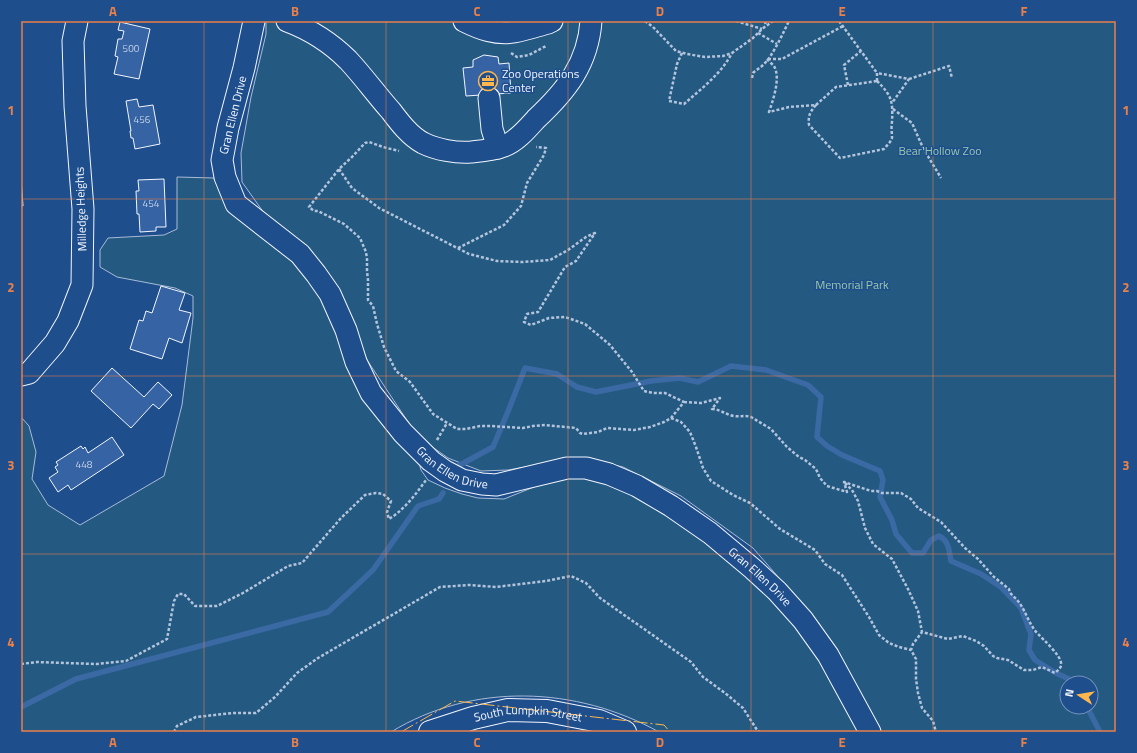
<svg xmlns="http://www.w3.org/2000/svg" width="1137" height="753" font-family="'Titillium Web',sans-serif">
  <rect width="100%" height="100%" fill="#1f4e8c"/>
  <path fill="#245a82" stroke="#a8bbd7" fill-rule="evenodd" d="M266 21H1116V732H879L819 624 753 548 681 496 623 467 605 463 542 464 508 470 481 471 448 458 418 437 367 360 355 329 269 220 242 182 241 153 251 97 266 34ZM1067 683H1091V707H1067Z
    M177 177 214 178 223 199 296 263 313 283 417 456 421 470 428 480 445 488 462 494 478 498 504 499 544 483 564 478 581 477 624 488 668 514 714 546 771 596 821 658 861 732H659C576 686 473 682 391 732H21V417L29 426 36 452 32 479 48 505 80 525 164 476 182 405 193 318V296L175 288 117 277 100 267V250L108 238 164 235 177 229Z"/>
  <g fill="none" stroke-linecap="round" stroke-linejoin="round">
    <path stroke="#3b69a3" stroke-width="5.5" d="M458 466 493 447 509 409 525 368 557 374 577 387 596 392 651 381 680 378 698 382 731 366 766 370 808 385 821 397 817 437 827 446 842 455 880 471 883 480 880 497 892 520 896 534 912 553H923L931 540 939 536C949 541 949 550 951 561L981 574 1001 587 1021 608 1031 634 1029 650 1035 660 1056 673 1071 680 1073 683
      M21 707 76 679 328 612 373 570 418 506 439 499 443 493
      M1087 707 1100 732"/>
  </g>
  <path fill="#3563a3" stroke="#f2f6ff" d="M120 22 150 29 139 79 114 74 118 57 115 56 118 39H122L124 31 118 30Z
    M484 55 498 57 499 64 509 63 511 93 466 96 463 68 473 67V60Z
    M137 99 139 107 153 105 160 144 135 149 133 138H131L130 131H131L126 101Z
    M21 179 23 206H21Z
    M164 179 166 227H156V231L140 232 139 214H137L136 191H139L138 180Z
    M161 286 185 293 179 310 191 313 182 343 169 338 162 359 130 349 139 320 143 321 146 311 152 313Z
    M112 368 144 397 158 382 172 395 159 409 153 404 131 428 91 391Z
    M112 437 124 455 71 490 68 485 58 492 49 478 58 472 55 467 58 465 56 462 81 446 83 449 85 447 88 453Z"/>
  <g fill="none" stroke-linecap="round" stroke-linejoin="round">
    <g stroke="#f2f6ff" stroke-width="23">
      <g id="minor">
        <path id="s1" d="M254 21 244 68 228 128 222 160 225 177 236 204 300 254 316 274 330 294 346 330 356 362 371 393 403 433 431 461 445 471 462 480 482 484 496 485 567 468H586L609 474 637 486 671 506 710 533 753 569 777 591 803 620 828 655 870 732"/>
        <path d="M287 21C311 30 330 42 348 60 363 76 376 94 391 111 400 123 410 136 423 143 437 150 456 153 471 152 481 151 494 150 504 146 516 142 527 129 536 119 566 91 588 64 591 21"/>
        <path d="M464 21C480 29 496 35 514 32 525 30 537 26 548 23L552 21"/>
        <path d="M489 98 492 129 498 148"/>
        <path d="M21 375 29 373 55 343 68 321 82 285 83 209 75 106 73 41 77 21"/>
      </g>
    </g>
    <g stroke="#f2f6ff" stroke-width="24">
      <g id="major">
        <path id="s2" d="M430 732 473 718 508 710 547 711 599 721 625 732"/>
      </g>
    </g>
    <path stroke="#b3c4dc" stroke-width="2.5" stroke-dasharray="3 2" stroke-linecap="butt" d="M645 21 653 27 676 51 687 54 705 57 723 56 732 53 753 38 762 29 773 21
      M736 21 762 29
      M765 21 766 26
      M839 21 877 73
      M758 33 777 44
      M511 53 517 57 529 55 546 46
      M682 53 677 64 669 101 684 104C701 89 721 74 732 53
      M767 59C769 61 772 64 774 66 781 78 773 100 769 112L789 107 816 105 836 87 877 81
      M768 59H782L843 26
      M752 78 753 73C756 70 760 68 763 65 773 56 783 33 789 21
      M909 79 949 66 952 78
      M877 81V73L909 79 892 103
      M848 85 844 65 861 51
      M816 105C810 112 808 115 809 125L840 158 884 149 890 142 892 138C892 133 891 127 892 122 893 101 892 96 877 81
      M893 109 912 123 923 148 941 178
      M339 169 352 188 379 208 469 254 497 261 523 262 550 260 568 250 586 237 595 233 576 261 565 267 538 312 527 314 524 322 531 325 549 318 565 317 585 324 610 345 632 372 644 391 653 393H665L684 402 671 418 664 422 650 427 634 430 607 428 598 432 583 434 580 433 576 428 545 425 533 426 523 428 491 426H480L466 429H457L433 414 410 382 396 371 384 347 377 324 373 306 368 300V280L367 271V259L366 252 360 238 344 224 318 211H314L309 207 339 169 352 157 365 143 369 142 383 147 399 151
      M458 248 504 225 521 206 527 183 544 155 546 148 536 147
      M684 402 701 403 720 398 712 409C720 409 726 415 734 416 740 417 745 415 751 417L771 429 787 447 799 457 805 460 816 469 820 478 827 486 847 492 844 482 871 491H877L882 493H901L911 499 918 508 941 522 965 548 978 559 994 577 1009 589C1010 595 1015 597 1018 601 1026 611 1029 625 1038 634 1043 639 1061 656 1061 663 1062 668 1058 670 1055 673L1042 667 1033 670H1024L1008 660 997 658 993 656 984 646 976 641 963 636 948 639 922 632 913 644 911 650 916 659V679L918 693 922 708 933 721 936 732
      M671 418 681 422 690 432 696 447 703 468 711 481 733 495 750 503 780 529 815 550 825 564 842 575 869 617 879 635 889 643 899 647 911 650
      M437 440 447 423
      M845 483 852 490 858 501 865 528 873 544 892 559 908 589 918 611 922 632
      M21 664 37 662 97 664 126 661 167 639 174 601 178 594H184L195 606H217L243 593 288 566 302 563 341 518 365 495 376 493 383 494 391 501 387 512 389 519C404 510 416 494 426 480
      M174 732 177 726 196 717 233 713H256L275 697 297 673 318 658 440 587 469 585 496 587 546 581 571 576 586 583 600 598 691 662 703 677 725 693 743 708 757 730 760 732"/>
    <use href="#minor" stroke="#1f4e8c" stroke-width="21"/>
    <use href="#major" stroke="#1f4e8c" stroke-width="22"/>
    <path stroke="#ffb74d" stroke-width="1" stroke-dasharray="14 3 2 3" stroke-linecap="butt" d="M401 732 455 701 664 725 670 732"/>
  </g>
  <path fill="none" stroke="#ea8049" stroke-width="1" stroke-opacity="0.55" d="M204 21V732M386 21V732M568 21V732M751 21V732M933 21V732M21 199H1116M21 376H1116M21 554H1116"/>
  <defs>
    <g id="office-ring" transform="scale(1)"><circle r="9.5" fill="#1f4e8c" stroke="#ffb74d" stroke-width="1.5"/><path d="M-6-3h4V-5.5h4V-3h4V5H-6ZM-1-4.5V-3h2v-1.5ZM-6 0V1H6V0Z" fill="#ffb74d"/></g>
  </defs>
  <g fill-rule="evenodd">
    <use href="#office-ring" x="488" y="81"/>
  </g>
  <g text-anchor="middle" stroke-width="3" stroke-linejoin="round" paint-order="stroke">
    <g font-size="10" fill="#c3d1e8">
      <text x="131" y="52">500</text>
      <text x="142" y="123">456</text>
      <text x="151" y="207">454</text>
      <text x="84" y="468">448</text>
    </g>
    <g font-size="12" fill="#f2f6ff" stroke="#1f4e8c" text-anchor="start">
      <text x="502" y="78">Zoo Operations<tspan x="502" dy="14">Center</tspan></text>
    </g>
    <g font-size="12" fill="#f2f6ff" stroke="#1f4e8c">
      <text transform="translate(233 115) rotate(-76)" y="4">Gran Ellen Drive</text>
      <text transform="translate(81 209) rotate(-92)" y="4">Milledge Heights</text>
      <text dy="4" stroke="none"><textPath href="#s1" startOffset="541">Gran Ellen Drive</textPath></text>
      <text dy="4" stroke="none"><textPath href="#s1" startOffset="889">Gran Ellen Drive</textPath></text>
      <text dy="4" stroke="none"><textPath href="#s2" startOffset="101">South Lumpkin Street</textPath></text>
    </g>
    <g font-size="12" fill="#97c8a6" stroke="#1f4e8c">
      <text x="940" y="155">Bear Hollow Zoo</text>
      <text x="852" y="289">Memorial Park</text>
    </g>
  </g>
  <rect width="1137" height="753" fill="none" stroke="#1f4e8c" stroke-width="44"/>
  <g transform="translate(1079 695) rotate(282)"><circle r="19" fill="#1f4e8c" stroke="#7391ba"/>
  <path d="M0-3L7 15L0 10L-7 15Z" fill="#ffb74d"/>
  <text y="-6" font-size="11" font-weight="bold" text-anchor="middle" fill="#f2f6ff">N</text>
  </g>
  <rect x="22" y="22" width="1093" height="709" fill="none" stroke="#ea8049" stroke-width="1.5"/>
  <g font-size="13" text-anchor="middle" font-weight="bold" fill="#ea8049">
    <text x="113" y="16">A</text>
    <text x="295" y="16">B</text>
    <text x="477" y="16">C</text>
    <text x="660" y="16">D</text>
    <text x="842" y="16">E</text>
    <text x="1024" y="16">F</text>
    <text x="11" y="115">1</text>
    <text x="1126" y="115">1</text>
    <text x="11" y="292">2</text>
    <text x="1126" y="292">2</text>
    <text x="11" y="470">3</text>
    <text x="1126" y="470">3</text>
    <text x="11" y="647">4</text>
    <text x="1126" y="647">4</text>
    <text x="113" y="747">A</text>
    <text x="295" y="747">B</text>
    <text x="477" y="747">C</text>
    <text x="660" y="747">D</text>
    <text x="842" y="747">E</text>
    <text x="1024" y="747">F</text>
  </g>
</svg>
